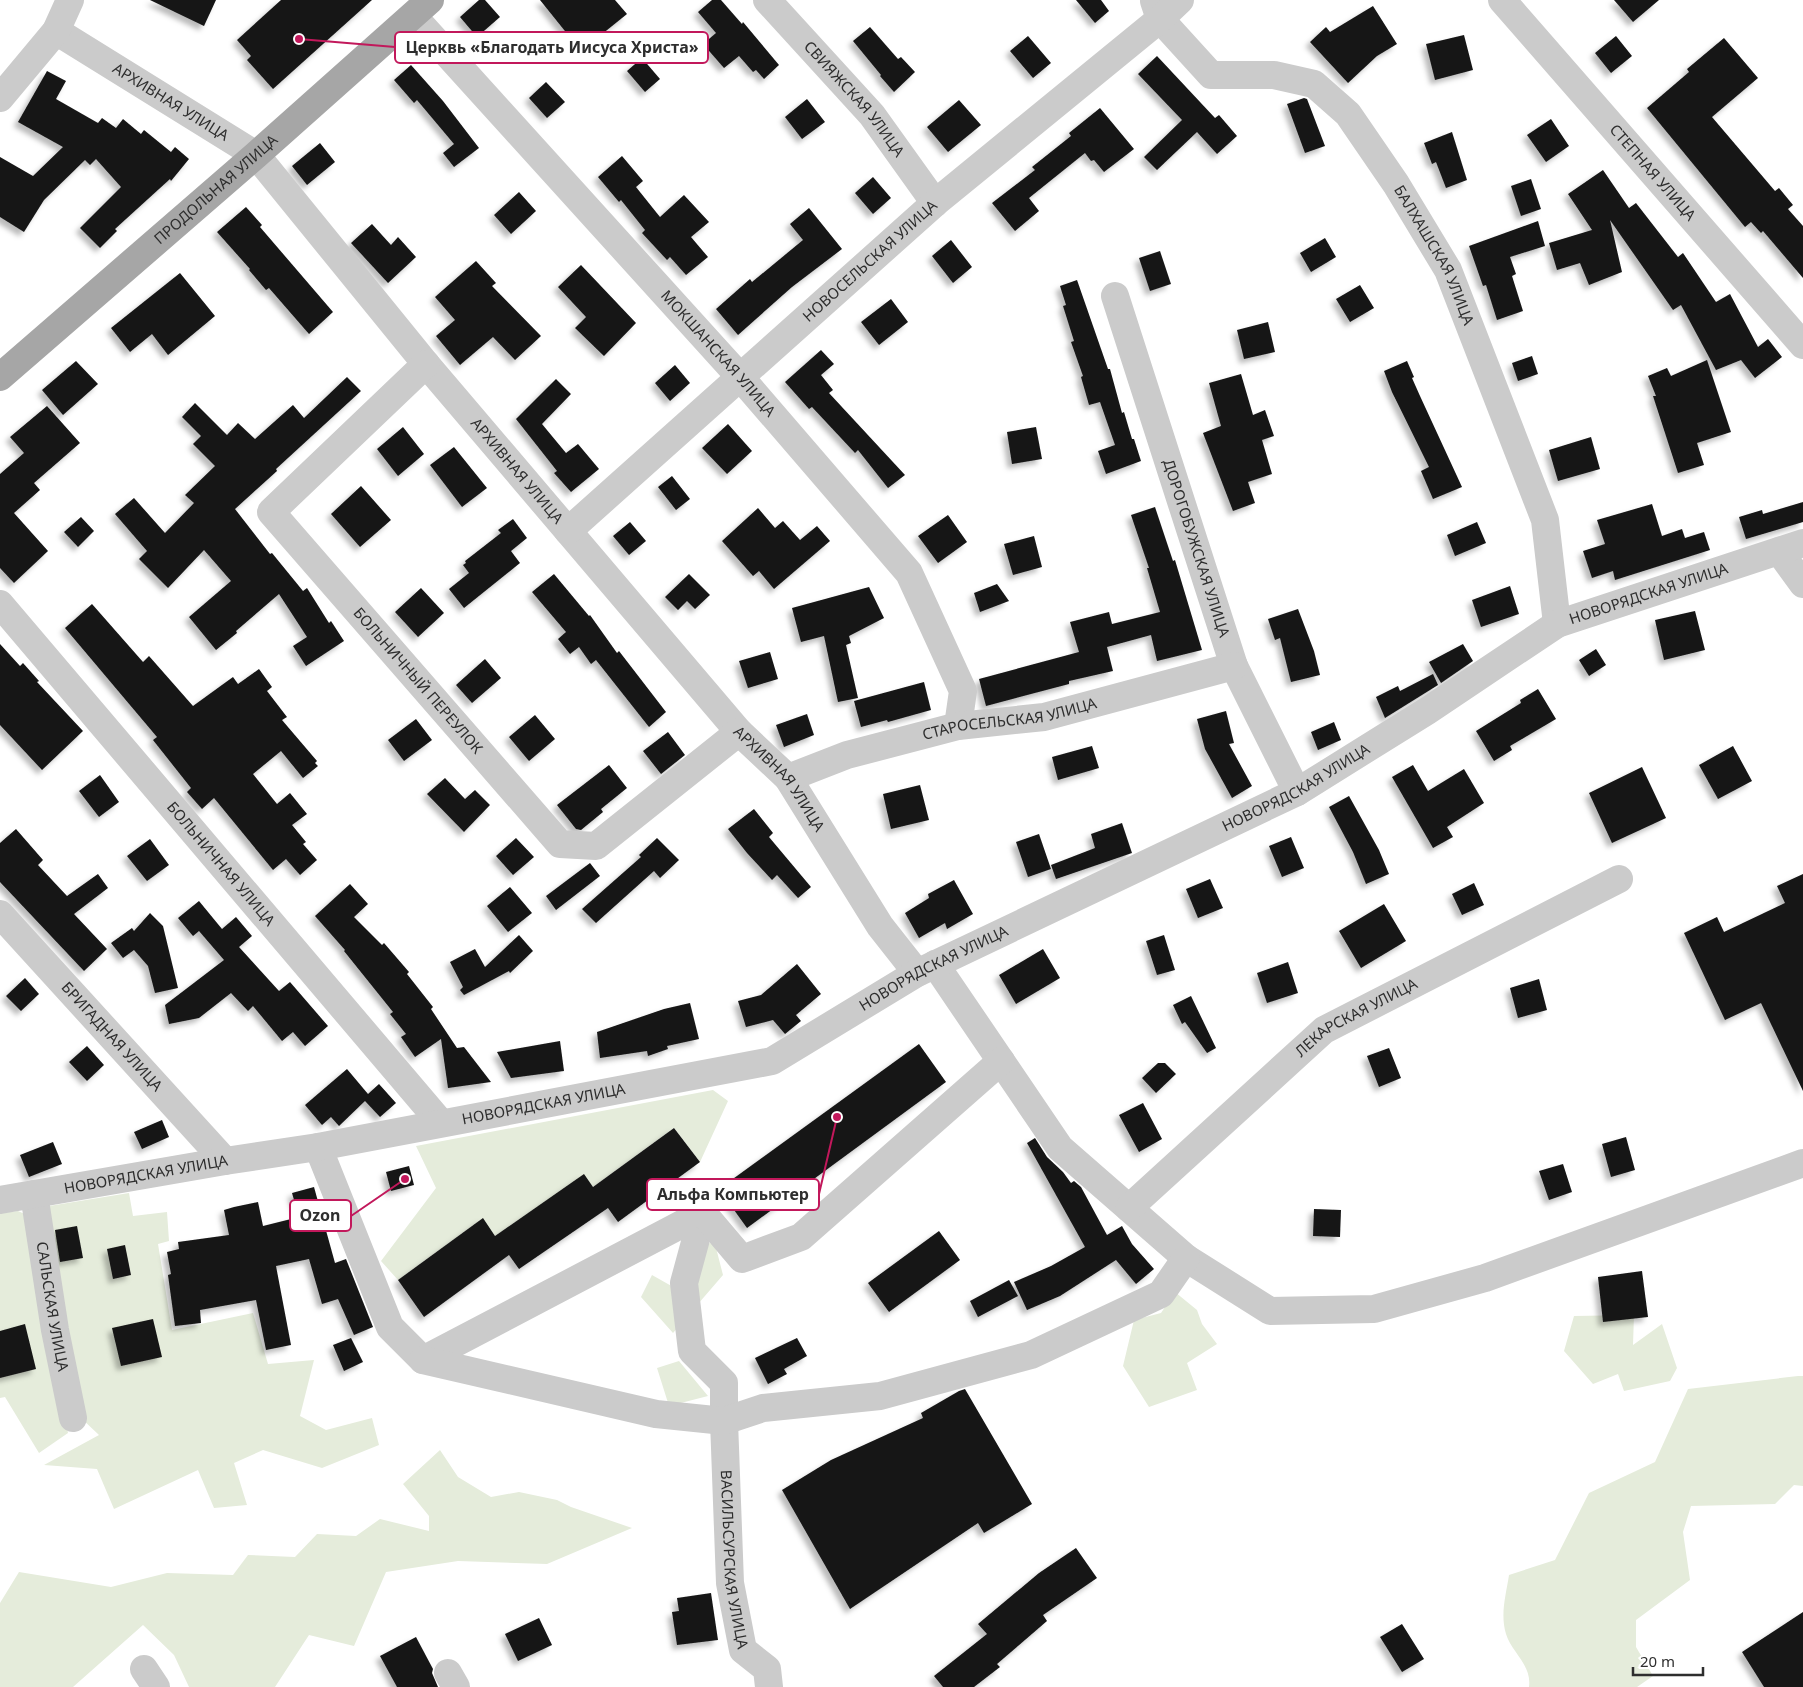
<svg xmlns="http://www.w3.org/2000/svg" width="1803" height="1687" font-family="'Noto Sans',sans-serif">
  <defs>
    <filter id="shadow"><feDropShadow dx="-4.5" dy="4.5" stdDeviation="2.5" flood-color="#0004"/></filter>
  </defs>
  <rect width="100%" height="100%" fill="#fff"/>
  <path fill="#e5ecdb" d="M713 1090 728 1101 700 1162 674 1128 593 1187 584 1175 495 1236 482 1219 398 1280 381 1261 436 1188 416 1146Z
    M129 1193 133 1216 167 1212 169 1241 158 1244 172 1330 253 1313 268 1364 314 1360 300 1416 326 1430 372 1418 379 1445 322 1468 263 1450 234 1463 247 1505 214 1508 198 1470 114 1509 97 1469 44 1465 99 1435 81 1418 43 1207Z
    M18 1211 29 1216 68 1433 39 1453 5 1397 0 1398V1213Z
    M701 1242 715 1244 723 1275 673 1333 641 1297 652 1275 675 1288Z
    M1175 1292 1197 1310 1202 1324 1217 1344 1187 1363 1197 1390 1149 1407 1123 1366 1134 1320 1161 1313Z
    M1634 1315 1633 1345 1662 1324 1677 1368 1670 1381 1624 1391 1618 1374 1593 1384 1564 1351 1574 1316Z
    M679 1361 708 1396 669 1406 657 1368Z
    M1798 1376H1803V1486L1794 1485 1775 1504 1691 1506 1683 1532 1690 1580 1636 1620V1647L1653 1676 1637 1687H1529C1532 1665 1512 1653 1506 1634 1500 1614 1506 1595 1509 1575L1555 1560 1589 1493 1655 1462 1688 1389Z
    M440 1450 458 1477 491 1497 519 1492 557 1500 571 1507 632 1528 547 1564 458 1561 386 1572 354 1646 309 1635 275 1687H189L174 1655 143 1625 73 1687H0V1603L19 1572 111 1587 167 1573 233 1575 248 1555 295 1557 317 1534 356 1536 380 1519 429 1531V1516L403 1484Z"/>
  <path fill="#151515" filter="url(#shadow)" d="M150 0H216L204 26Z
    M281 0H372L273 89 247 60 251 56 237 40Z
    M479 0H485L500 17 477 37 460 17Z
    M540 0H615L627 14 581 51Z
    M712 0H721L742 24 743 22 779 65 764 79 756 70 753 72 739 56 724 68 703 44 716 33 698 12Z
    M1076 0H1101L1109 11 1095 23Z
    M1614 0H1659L1633 22Z
    M1373 6 1397 44 1377 56 1348 83 1310 42 1326 27 1330 32Z
    M870 27 898 59 901 57 915 72 894 92 880 76 881 75 853 41Z
    M1464 35 1473 70 1435 80 1426 44Z
    M1028 36 1051 63 1033 78 1010 51Z
    M1616 36 1632 56 1611 73 1595 53Z
    M1724 38 1758 78 1712 117 1775 191 1779 188 1793 205 1788 209 1803 226V278L1763 231 1761 233 1751 222 1745 227 1647 108 1689 72 1687 69Z
    M1157 56 1215 118 1219 115 1237 136 1217 154 1197 132 1157 170 1144 157 1182 120 1138 74Z
    M642 58 660 79 645 92 627 71Z
    M411 65 443 101 479 148 454 167 443 153 454 144 417 100 414 103 394 80Z
    M47 71 66 81 56 99 98 123 102 118 116 128 123 119 141 134 144 130 171 152 175 147 189 159 171 181 170 179 115 229 117 231 100 248 80 228 121 187 96 159 90 165 85 160 44 200 24 232 0 217V157L33 176 63 147 18 122Z
    M546 82 565 102 547 118 529 98Z
    M1304 98 1307 99 1325 146 1305 153 1287 104Z
    M807 99 825 122 802 139 785 117Z
    M959 100 981 125 948 152 927 127Z
    M1100 108 1134 149 1104 172 1094 160 1091 161 1085 153 1029 198 1039 211 1015 231 992 203 1035 170 1032 167 1071 136 1069 133Z
    M1551 119 1569 146 1546 162 1527 135Z
    M1452 132 1467 180 1446 188 1436 162 1432 164 1424 143Z
    M320 143 335 162 307 185 292 166Z
    M622 156 643 181 636 187 660 217 684 195 709 222 691 237 708 257 686 275 670 257 667 260 642 233 645 230 621 200 619 202 598 177Z
    M1603 170 1629 208 1636 203 1678 257 1683 253 1716 302 1730 294 1758 347 1768 339 1782 357 1755 378 1741 360 1716 370 1681 305 1673 310 1610 220 1622 272 1589 285 1580 263 1557 270 1549 243 1592 230 1568 194Z
    M873 177 891 198 873 214 855 193Z
    M1531 179 1541 209 1521 216 1511 186Z
    M519 192 536 211 511 234 494 215Z
    M246 207 262 225 260 227 333 312 309 334 269 288 266 290 249 270 250 269 217 232Z
    M809 208 842 249 792 287 738 335 716 309 750 279 752 282 803 240 790 224Z
    M1538 221 1545 246 1510 257 1516 274 1512 276 1523 311 1497 320 1486 285 1483 286 1469 246Z
    M372 224 391 245 398 237 416 257 388 283 351 243Z
    M1325 238 1336 257 1311 272 1300 253Z
    M951 240 972 267 953 283 932 256Z
    M1160 251 1171 284 1150 291 1139 258Z
    M476 261 496 283 492 286 541 336 515 360 493 337 460 365 436 336 455 320 435 297Z
    M581 265 636 323 604 356 575 328 586 317 558 287Z
    M180 273 215 316 168 355 152 334 130 352 111 328Z
    M1077 280 1108 369H1110L1122 413 1124 412 1132 439H1134L1141 461 1106 474 1098 451 1115 445 1100 402 1089 405 1081 377 1083 376 1071 342 1074 341 1063 306 1066 305 1060 286Z
    M1360 285 1374 308 1350 322 1336 299Z
    M891 299 908 322 879 345 861 322Z
    M1268 322 1275 352 1244 359 1237 330Z
    M821 350 834 364 821 375 833 390 829 393 905 475 888 488 858 450 855 453 812 407 809 409 785 382Z
    M1532 356 1538 374 1518 381 1512 363Z
    M1707 360 1731 432 1697 443 1704 465 1678 473 1653 396H1656L1648 376 1667 368 1671 376Z
    M76 361 98 384 63 415 42 390Z
    M1407 361 1414 377 1412 378 1420 396 1462 487 1433 499 1421 471 1429 467 1392 392 1384 371Z
    M675 365 690 383 670 401 655 383Z
    M1241 374 1253 415 1265 410 1274 436 1262 440 1272 474 1248 482 1255 503 1233 511 1203 433 1221 426 1209 383Z
    M347 377 361 391 276 469 277 471 235 509 270 554 272 553 303 591 307 588 329 623 331 621 344 641 306 666 293 646 307 637 279 594 236 631 237 633 216 650 189 617 231 581 204 550 168 588 139 559 147 551 115 514 134 498 165 533 194 503 185 495 215 466 193 444 201 436 182 417 195 403 227 435 238 423 255 439 293 405 304 418Z
    M556 379 571 394 542 424 566 453 578 444 599 469 571 492 554 473 557 471 516 419Z
    M47 406 80 443 34 483 40 490 14 513 48 551 14 583 0 568V474L24 453 10 437Z
    M728 424 752 451 727 474 702 448Z
    M403 427 424 454 398 476 377 449Z
    M1036 427 1042 459 1012 464 1007 432Z
    M1591 437 1600 469 1558 481 1549 450Z
    M454 447 487 488 462 507 430 465Z
    M672 476 690 499 676 510 658 487Z
    M361 486 391 520 360 547 331 514Z
    M1803 502V522L1746 539 1739 517 1762 510 1763 514Z
    M1652 504 1662 536 1682 529 1685 538 1704 532 1710 550 1615 580 1613 571 1592 578 1583 551 1605 544 1597 520Z
    M1155 507 1173 561 1175 560 1202 650 1157 661 1151 635 1107 647 1113 671 1069 681V684L986 706 979 679 1079 652 1070 622 1109 612 1112 624 1160 612 1147 568H1149L1131 515Z
    M758 508 775 528 783 521 800 540 817 526 830 541 774 589 759 571 753 576 722 541Z
    M948 515 967 542 938 563 918 536Z
    M81 517 94 531 78 547 64 532Z
    M513 519 527 538 511 551 520 563 464 608 449 589 469 573 463 565 466 563 465 561 501 533 498 530Z
    M630 522 646 541 629 555 613 536Z
    M1477 522 1486 543 1455 556 1447 535Z
    M1034 536 1042 567 1013 575 1004 544Z
    M554 574 589 616 590 615 617 653 619 651 666 712 649 727 596 660 591 664 579 647 570 654 558 639 566 632 532 592Z
    M689 574 710 595 695 609 687 601 678 610 665 597Z
    M997 584 1009 601 980 612 974 593Z
    M1510 586 1519 614 1481 627 1472 600Z
    M869 587 884 618 849 636 851 643 846 645 858 698 838 702 824 636 801 642 792 608Z
    M421 588 444 613 418 637 395 612Z
    M92 604 143 662 149 656 193 706 233 677 238 684 259 669 272 687 267 691 287 717 282 720 317 761 315 763 318 766 303 778 281 751 253 774 277 804 290 793 307 814 292 825 306 842 303 844 317 860 300 875 286 859 273 870 214 798 202 809 187 792 191 788 153 740 157 737 65 628Z
    M1298 609 1314 651 1320 675 1291 682 1280 638 1275 640 1268 619Z
    M1695 611 1705 650 1664 660 1655 620Z
    M0 644 20 666 23 663 39 681 37 682 83 731 42 770 0 725Z
    M1463 644 1473 661 1441 683 1429 662Z
    M1596 649 1606 665 1589 676 1579 660Z
    M770 652 778 679 748 688 739 661Z
    M485 659 501 678 472 703 456 685Z
    M1433 674 1438 685 1385 718 1376 697 1398 686 1400 691Z
    M924 682 931 710 888 722 887 720 861 727 854 701Z
    M1538 689 1556 719 1510 746 1512 750 1494 761 1476 731 1521 703 1520 700Z
    M1226 711 1234 743 1229 744 1252 786 1232 798 1205 749 1197 719Z
    M807 714 814 735 784 747 776 725Z
    M535 715 555 739 529 761 509 737Z
    M416 719 432 740 404 761 388 740Z
    M1334 722 1341 740 1318 750 1311 732Z
    M668 732 685 755 661 774 643 751Z
    M1092 746 1099 768 1058 780 1052 757Z
    M1733 746 1752 781 1718 799 1699 765Z
    M609 765 627 788 601 809 603 812 581 830 576 829 557 805Z
    M1413 765 1428 791 1464 769 1484 803 1447 827 1453 837 1433 848 1392 777Z
    M1642 767 1666 818 1612 843 1589 793Z
    M100 775 119 802 99 817 79 791Z
    M445 778 465 799 475 790 490 805 464 832 427 794Z
    M920 785 929 820 891 829 883 794Z
    M1349 796 1379 850 1389 874 1366 884 1353 852 1329 807Z
    M754 809 773 833 769 837 811 887 798 898 777 875 772 880 747 853 728 829Z
    M1122 823 1132 853 1056 879 1051 865 1095 848 1091 834Z
    M16 829 43 860 38 865 67 896 98 874 108 888 74 914 107 949 84 971 0 882V843Z
    M1039 834 1051 869 1028 877 1016 842Z
    M1291 837 1304 868 1282 877 1269 846Z
    M516 838 534 857 513 875 496 856Z
    M657 838 679 860 660 878 654 871 596 923 582 909 641 857 639 855Z
    M150 839 169 865 147 881 127 856Z
    M590 863 600 876 556 910 546 896Z
    M1803 874V1091L1761 1003 1725 1020 1684 933 1717 917 1724 932 1785 903 1777 886Z
    M1210 879 1223 908 1198 918 1186 889Z
    M954 880 973 914 947 929 945 923 919 938 905 913 929 898 928 894Z
    M1474 883 1484 905 1462 915 1452 894Z
    M350 884 368 904 354 917 382 945 384 943 409 972 407 974 433 1007 431 1009 457 1048 464 1047 491 1082 448 1088 441 1039 415 1057 401 1037 406 1034 390 1014 393 1012 344 951 345 950 315 916Z
    M510 887 532 913 508 932 487 906Z
    M199 901 222 929 236 917 252 936 239 947 279 991 290 982 328 1026 305 1046 293 1032 282 1041 253 1006 248 1011 231 993 199 1018 169 1024 165 1005 224 960 199 931 193 936 178 918Z
    M1384 904 1406 941 1361 968 1339 931Z
    M150 913 163 926 178 988 155 993 148 966 134 950 123 958 111 943 132 928 134 931Z
    M519 935 533 951 510 973 509 971 464 995 460 990 463 987 450 962 475 949 485 967Z
    M1164 935 1175 970 1157 975 1146 941Z
    M1043 949 1060 978 1016 1004 999 975Z
    M1288 962 1298 993 1267 1003 1257 973Z
    M797 964 821 994 796 1015 801 1021 785 1034 773 1020 746 1027 738 1001 761 995Z
    M25 978 39 994 21 1011 6 996Z
    M1539 979 1547 1010 1518 1018 1510 988Z
    M1191 996 1216 1048 1207 1053 1185 1022 1182 1024 1173 1005Z
    M690 1003 699 1039 667 1046 668 1049 648 1056 647 1051 600 1058 597 1032 664 1009Z
    M560 1041 564 1071 511 1078 497 1052Z
    M919 1044 946 1082 747 1228 719 1189Z
    M87 1046 104 1065 87 1081 69 1062Z
    M1389 1048 1401 1078 1379 1087 1367 1056Z
    M1158 1063H1165L1176 1074 1156 1093 1142 1078Z
    M347 1069 368 1094 379 1084 396 1103 380 1117 365 1101 339 1126 331 1117 322 1125 305 1105Z
    M1143 1103 1162 1139 1139 1152 1119 1115Z
    M162 1120 169 1137 142 1149 134 1132Z
    M674 1128 700 1162 618 1222 608 1208 519 1269 509 1255 424 1317 398 1280 483 1218 495 1236 584 1174 593 1187Z
    M1626 1137 1635 1170 1611 1177 1602 1144Z
    M1035 1138 1047 1157 1063 1172 1071 1183 1074 1181 1081 1187 1107 1235 1122 1226 1132 1244 1154 1269 1136 1284 1116 1260 1060 1296 1027 1310 1014 1282 1051 1266 1085 1247 1027 1143Z
    M53 1142 62 1164 29 1177 20 1155Z
    M1563 1164 1572 1192 1549 1200 1539 1171Z
    M409 1166 414 1185 391 1191 386 1172Z
    M314 1187 335 1263 346 1259 373 1327 354 1335 338 1299 322 1304 309 1259 276 1266 291 1345 266 1350 256 1300 200 1310 201 1323 175 1326 168 1275 171 1274 167 1252 179 1249 178 1242 229 1235 224 1210 234 1207 258 1202 263 1226 299 1217 292 1193Z
    M1314 1209 1341 1210 1340 1237 1313 1236Z
    M77 1226 83 1258 60 1262 55 1230Z
    M939 1231 960 1260 889 1312 868 1283Z
    M125 1245 131 1275 113 1279 107 1249Z
    M1642 1271 1648 1317 1603 1322 1598 1277Z
    M1009 1280 1018 1296 978 1317 970 1301Z
    M153 1319 162 1357 121 1366 112 1328Z
    M25 1324 36 1369 0 1378V1331Z
    M351 1338 363 1362 344 1371 333 1345Z
    M797 1338 807 1356 784 1369 787 1374 768 1384 755 1358Z
    M965 1389 1032 1504 984 1533 978 1523 850 1609 782 1490 831 1460 923 1418 921 1413 959 1391Z
    M1076 1548 1097 1578 1043 1615 1047 1621 997 1664 1000 1667 974 1687H943L934 1676 987 1634 978 1624 1039 1573Z
    M711 1593 718 1640 677 1645 672 1612 679 1611 677 1598Z
    M1803 1612V1687H1764L1742 1652Z
    M539 1618 552 1645 518 1661 505 1634Z
    M1402 1624 1424 1659 1402 1672 1380 1637Z
    M416 1637 433 1669 432 1673 438 1687H397L380 1656Z"/>
  <g fill="none" stroke-linecap="round" stroke-linejoin="round">
    <g stroke="#cbcbcb" stroke-width="28">
      <path id="s1" d="M767 0 872 115 935 203"/>
      <path id="s2" d="M1502 0 1803 345"/>
      <path id="s3" d="M1154 1 1160 19 1211 75H1274L1314 84 1348 114 1396 184 1448 270 1545 520 1557 624"/>
      <path id="s4" d="M413 16 741 378 909 573 963 691 958 726"/>
      <path id="s5" d="M56 31 256 155 426 364 739 732 788 778 880 926 917 973"/>
      <path d="M0 98 56 31 70 0"/>
      <path id="s6" d="M1115 296 1234 666 1297 792"/>
      <path id="s7" d="M426 364 271 512 560 844 596 846 739 732"/>
      <path id="s8" d="M568 531 935 203 1160 19 1180 0"/>
      <path d="M1779 551 1803 584"/>
      <path id="s9" d="M0 604 441 1123"/>
      <path id="s10" d="M788 778 847 755 958 726 1044 717 1234 666"/>
      <path id="s11" d="M0 914 225 1161"/>
      <path d="M935 964 1060 1148 1186 1258 1270 1311 1374 1309 1485 1278 1803 1163"/>
      <path id="s12" d="M318 1147 390 1327 423 1360 703 1213 684 1283 692 1351 724 1383V1421L730 1583 743 1650 767 1669 769 1687"/>
      <path id="s13" d="M34 1194 55 1330 73 1418"/>
      <path id="s14" d="M0 1200 225 1161 318 1147 772 1061 917 973 1297 792 1427 711 1557 624 1803 543"/>
      <path id="s15" d="M1129 1208 1324 1030 1619 879"/>
      <path d="M703 1213 742 1259 801 1237 1001 1061"/>
      <path d="M423 1360 656 1414 724 1421 763 1408 880 1396 1031 1355 1161 1294 1186 1258"/>
      <path d="M144 1669 156 1687"/>
      <path d="M448 1673 456 1687"/>
    </g>
    <path stroke="#a6a6a6" stroke-width="28" id="s16" d="M0 377 256 155 430 0"/>
  </g>
  <g text-anchor="middle" stroke-width="5" stroke-linejoin="round" paint-order="stroke">
    <g font-size="15" fill="#2e2e2e" stroke="#fff">
      <text dy="5" stroke="none"><textPath href="#s1" startOffset="132">СВИЯЖСКАЯ УЛИЦА</textPath></text>
      <text dy="5" stroke="none"><textPath href="#s5" startOffset="135">АРХИВНАЯ УЛИЦА</textPath></text>
      <text dy="5" stroke="none"><textPath href="#s2" startOffset="229">СТЕПНАЯ УЛИЦА</textPath></text>
      <text dy="5" stroke="none"><textPath href="#s16" startOffset="286">ПРОДОЛЬНАЯ УЛИЦА</textPath></text>
      <text dy="5" stroke="none"><textPath href="#s3" startOffset="410">БАЛХАШСКАЯ УЛИЦА</textPath></text>
      <text dy="5" stroke="none"><textPath href="#s8" startOffset="405">НОВОСЕЛЬСКАЯ УЛИЦА</textPath></text>
      <text dy="5" stroke="none"><textPath href="#s4" startOffset="455">МОКШАНСКАЯ УЛИЦА</textPath></text>
      <text dy="5" stroke="none"><textPath href="#s5" startOffset="645">АРХИВНАЯ УЛИЦА</textPath></text>
      <text dy="5" stroke="none"><textPath href="#s6" startOffset="265">ДОРОГОБУЖСКАЯ УЛИЦА</textPath></text>
      <text dy="5" stroke="none"><textPath href="#s14" startOffset="1781">НОВОРЯДСКАЯ УЛИЦА</textPath></text>
      <text dy="5" stroke="none"><textPath href="#s7" startOffset="438">БОЛЬНИЧНЫЙ ПЕРЕУЛОК</textPath></text>
      <text dy="5" stroke="none"><textPath href="#s10" startOffset="230">СТАРОСЕЛЬСКАЯ УЛИЦА</textPath></text>
      <text dy="5" stroke="none"><textPath href="#s5" startOffset="1050">АРХИВНАЯ УЛИЦА</textPath></text>
      <text dy="5" stroke="none"><textPath href="#s14" startOffset="1376">НОВОРЯДСКАЯ УЛИЦА</textPath></text>
      <text dy="5" stroke="none"><textPath href="#s9" startOffset="341">БОЛЬНИЧНАЯ УЛИЦА</textPath></text>
      <text dy="5" stroke="none"><textPath href="#s14" startOffset="971">НОВОРЯДСКАЯ УЛИЦА</textPath></text>
      <text dy="5" stroke="none"><textPath href="#s15" startOffset="298">ЛЕКАРСКАЯ УЛИЦА</textPath></text>
      <text dy="5" stroke="none"><textPath href="#s11" startOffset="166">БРИГАДНАЯ УЛИЦА</textPath></text>
      <text dy="5" stroke="none"><textPath href="#s14" startOffset="552">НОВОРЯДСКАЯ УЛИЦА</textPath></text>
      <text dy="5" stroke="none"><textPath href="#s14" startOffset="148">НОВОРЯДСКАЯ УЛИЦА</textPath></text>
      <text dy="5" stroke="none"><textPath href="#s13" startOffset="114">САЛЬСКАЯ УЛИЦА</textPath></text>
      <text dy="5" stroke="none"><textPath href="#s12" startOffset="920">ВАСИЛЬСУРСКАЯ УЛИЦА</textPath></text>
    </g>
  </g>
  <path fill="none" stroke="#c2185b" stroke-width="2" d="M299 39L395 47M837 1117L819 1194M405 1179L351 1216"/>
  <g fill="#c2185b" stroke="#fff" stroke-width="2">
    <circle cx="299" cy="39" r="5"/>
    <circle cx="837" cy="1117" r="5"/>
    <circle cx="405" cy="1179" r="5"/>
  </g>
  <g fill="#fff" stroke="#c2185b" stroke-width="2">
    <rect x="395" y="32" width="313" height="31" rx="5"/>
    <rect x="647" y="1179" width="172" height="31" rx="5"/>
    <rect x="290" y="1200" width="61" height="31" rx="5"/>
  </g>
  <g font-size="16" text-anchor="middle" font-weight="bold" fill="#2e2e2e">
    <text x="552" y="53">Церквь «Благодать Иисуса Христа»</text>
    <text x="733" y="1200">Альфа Компьютер</text>
    <text x="320" y="1221">Ozon</text>
  </g>
  <path d="M1633 1667v8h70v-8" fill="none" stroke="#2e2e2e" stroke-width="2.5"/>
  <text x="1640" y="1667" font-size="15" fill="#2e2e2e" stroke="#ffffff" stroke-width="4" paint-order="stroke">20 m</text>
</svg>
